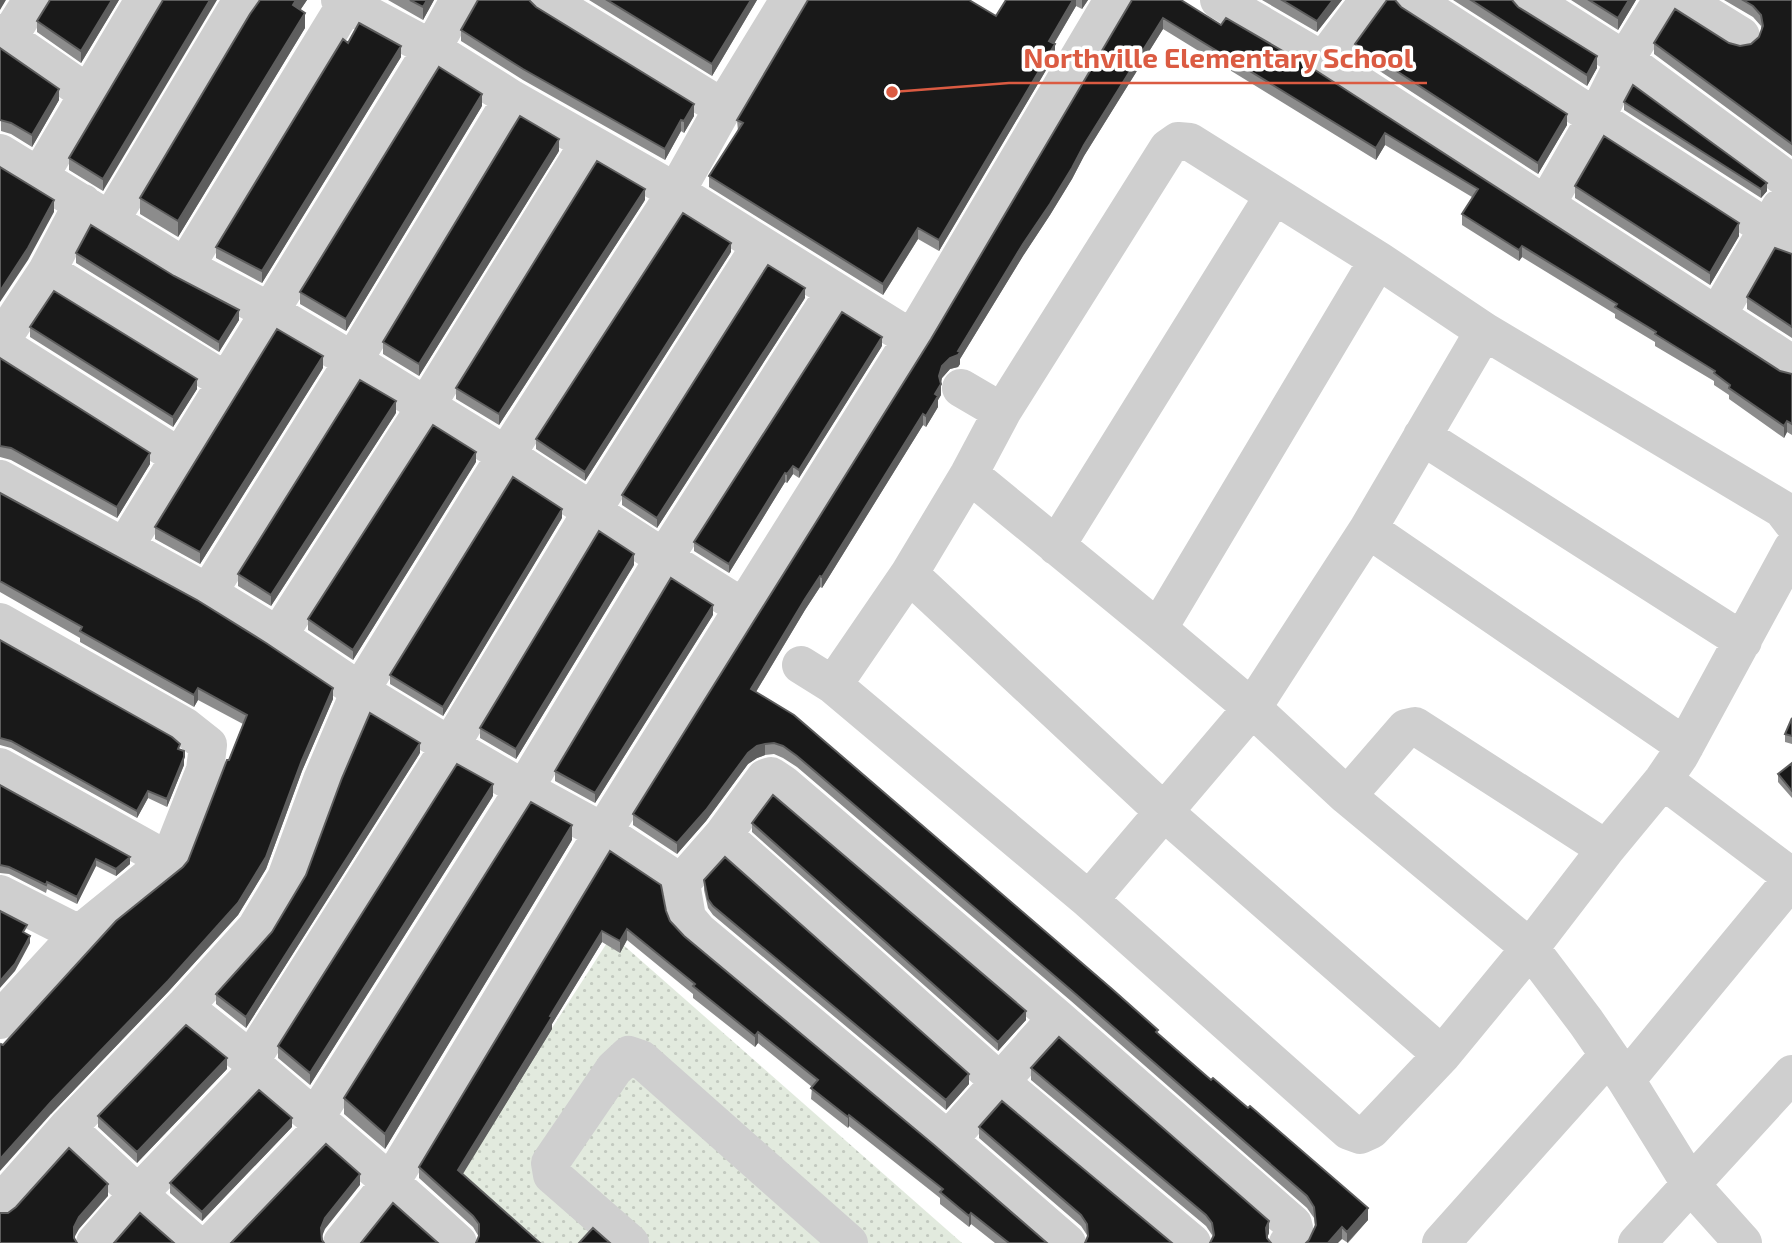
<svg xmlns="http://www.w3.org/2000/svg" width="1792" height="1243" font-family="'Exo 2',sans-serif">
  <defs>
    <pattern id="grass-dots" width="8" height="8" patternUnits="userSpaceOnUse" patternTransform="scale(1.75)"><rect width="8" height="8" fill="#e2eade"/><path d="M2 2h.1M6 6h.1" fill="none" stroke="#c2c9bf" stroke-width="1.8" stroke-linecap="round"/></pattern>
  </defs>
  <rect width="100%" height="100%" fill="#fff"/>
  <path fill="url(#grass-dots)" d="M612 935 962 1243H522L454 1180Z"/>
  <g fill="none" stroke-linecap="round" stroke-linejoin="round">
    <path stroke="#cfcfcf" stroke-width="38" d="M340 0 432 49 512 99 676 192 912 339
      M547 0 723 108
      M1219 0 1323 61 1792 364
      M1413 0 1792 244
      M1530 0 1625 60 1792 183
      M1683 0 1741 36
      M0 33 87 93
      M8 38 32 0
      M1323 61 1369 0
      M0 153 185 267 269 311 353 361 506 455 664 558 744 608
      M39 177 144 0
      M1546 205 1596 118 1625 60 1662 0
      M110 221 242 0
      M185 267 346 4
      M47 271 227 382
      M1717 316 1780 208
      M0 342 47 271 83 203
      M0 344 181 458
      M961 388 1002 412
      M1422 436 1743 641
      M969 474 1158 629 1252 708 1347 796 1530 948 1586 1022 1626 1080 1691 1185 1743 1243
      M0 479 208 593 278 636 360 691 450 746 524 789 603 832 681 883
      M1368 529 1685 746
      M1056 546 1274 195
      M124 548 432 49 459 0
      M909 574 1164 812 1442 1055
      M208 593 353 361 512 99
      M0 622 184 726 208 745 205 770 169 861 79 934 0 1020
      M1158 629 1378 260
      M278 636 426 406 589 143
      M801 665 833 685 1089 900 1349 1131 1360 1135 1371 1130 1442 1055 1530 948 1606 849 1663 780 1680 755 1792 549
      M833 685 909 574 969 474 1002 412 1168 148 1178 141 1190 142 1378 260 1484 331 1782 509 1792 522
      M0 767 169 861
      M1663 780 1792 877
      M1347 796 1406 728 1415 726 1606 849
      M723 835 999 1081 1192 1243
      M0 894 79 934
      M1089 900 1252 708 1368 529 1484 331
      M184 1007 251 1060 258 1069C325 1127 393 1183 458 1243
      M251 1060 450 746 592 511 761 245
      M1626 1080 1792 879
      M315 1118 524 789 664 558 835 291
      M67 1128 138 1194 194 1243
      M948 1140 1057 1018
      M0 1204 67 1128 184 1007 256 928 286 878 322 780 360 691 506 455 676 192 723 108 789 0
      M95 1243 138 1194 258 1069
      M212 1243 324 1126
      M342 1243 391 1182 603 832 912 339 1113 0
      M630 1243 552 1175 550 1163 614 1069 629 1055 641 1059 849 1243
      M1067 1243 948 1140 698 931 687 918 681 883 723 835 765 778 771 776 783 784 1057 1018 1293 1224C1296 1233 1294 1236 1288 1243
      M1441 1243 1608 1056
      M1637 1243 1792 1074"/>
  </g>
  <path fill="#8c8c8c" d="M119 0 81 63 37 32V21Z
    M163 0 103 191 69 170V158Z
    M260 0H307L300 10 305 28 178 237 140 214V198Z
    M388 0H434L423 20Z
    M589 0H757L712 76Z
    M1006 0H1088L1082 9 1076 6 1054 44 1055 55 939 251 918 239 883 295 709 187V176L738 131 737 120 996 16Z
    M1132 0H1181L1780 371 1792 374V435L1787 432 1784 438 1729 399V395L1714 385V381L1655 346V342L1615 318V314L1522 257 1519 261 1462 225V214L1472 197 1385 145 1376 160 1163 29 1084 156 1072 179 1050 215 1023 256 960 359V364L958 367 950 369 942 378 941 382V395L938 400V407L926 427 923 425 822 588 820 587 805 610 756 692 1158 1034 1368 1220 1348 1243 1342 1239 1309 1240 1315 1227 1314 1218 1307 1208 1071 1001 797 767 783 758 774 754 765 755 757 758 748 764 706 821 677 854 633 825V814L931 339Z
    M1262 0H1342L1317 32Z
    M1453 0H1512L1518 7 1597 68 1587 86Z
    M1571 0H1636L1618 30Z
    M1724 0H1792V156L1654 54V43H1729L1740 46 1751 44 1759 37 1761 30V26L1753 17Z
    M536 7 694 116 684 133 681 131 665 160 523 80 461 41V30Z
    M1401 7 1567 125 1538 174 1355 55V44Z
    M348 43 401 57 262 283 216 258V247Z
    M0 48 59 100 32 147 11 134 1 131Z
    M1624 102 1767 191 1761 198 1624 110Z
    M482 106 346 331 300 304V292Z
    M559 151 419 376 383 354V342Z
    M1575 186 1739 236 1710 285 1575 198Z
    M645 200 499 425 456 399V388Z
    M731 252 585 481 536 449V439Z
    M76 253 174 276 239 320 219 352 76 263Z
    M1792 254V338L1747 309V297Z
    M805 298 657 528 622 505V495Z
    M30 327 197 389 173 427 30 337Z
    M882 346 799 478 793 474 787 483 785 482 729 573 694 551V542Z
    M0 358 150 464 117 518 11 460 0 457Z
    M323 368 200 564 155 539V527Z
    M396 413 271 606 238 586V574Z
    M476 462 353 660 308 630V619Z
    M0 493 333 699 302 771 266 869 238 915 168 992 51 1114 3 1045 188 861 243 724 198 700 194 707 80 642V638L0 592Z
    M562 518 443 716 390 684V675Z
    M634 565 516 759 480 738V728Z
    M713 615 595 803 555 781V771Z
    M0 640 180 749 184 758V765L167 807 148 798 137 818 11 748 0 745Z
    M1792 718V744L1785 742V734Z
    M420 753 246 1028 216 1004V994L272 932Z
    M1792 763V798L1778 782V774Z
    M0 785 130 864 116 876 96 866 77 904 47 889 46 893 9 874 0 873Z
    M493 796 310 1085 278 1058V1046Z
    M752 823 1026 1020 998 1051 752 832Z
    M572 840 385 1149 344 1114V1098Z
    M610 851 666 911 670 921 684 936 1047 1243H995L971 1224 969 1227 940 1204V1198L849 1126 848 1128 811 1099 812 1087 758 1043 755 1047 693 998V994L627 940 620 953 602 942 552 1024V1029L462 1174 540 1243 479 1237 473 1227 419 1178V1167Z
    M704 880 969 1084 946 1110 713 915 708 908 704 890Z
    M1031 1068 1269 1233 1267 1238 1213 1237 1212 1235 1206 1226 1031 1080Z
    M227 1069 137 1163 98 1127V1116Z
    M292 1127 202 1221 170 1193V1183Z
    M979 1127 1172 1243 1088 1238 1087 1235 1081 1226 979 1138Z"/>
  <path fill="#5e5e5e" d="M0 0H6L0 10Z
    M112 0H119L81 63V51Z
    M210 0H217L103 191V179Z
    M296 0H307L293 21V5Z
    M427 0H434L423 20V7Z
    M751 0H757L712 76V64Z
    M1073 0H1076V6L1049 52V41Z
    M1082 0H1088L1082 9Z
    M1333 0H1342L1317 32V21Z
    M1629 0H1636L1618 30V18Z
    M305 13V28L178 237V221Z
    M1163 18V29L1084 156 1072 179 1050 215 1023 256 960 359V364L958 367 950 369 942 378 940 386 941 384V395L938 400V407L926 427V416L935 394 942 366 958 351Z
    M1055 44V55L939 251V240Z
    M401 46V57L262 283V271Z
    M1597 56V68L1587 86V75Z
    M59 89V100L32 147V135Z
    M482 94V106L346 331V319Z
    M694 104V116L684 133V121Z
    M1567 114V125L1538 174V163Z
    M681 120V131L665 160V149Z
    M1385 133V145L1376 160V148Z
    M559 139V151L419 376V364Z
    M1767 183V191L1761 198V189Z
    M645 189V200L499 425V414Z
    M54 200V212L28 260 0 302V291Z
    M1739 223V236L1710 285V273Z
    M918 228V239L883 295V284Z
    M731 243V252L585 481V472Z
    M1522 246V257L1519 261V250Z
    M805 288V298L657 528V518Z
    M239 310V320L219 352V342Z
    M882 337V346L799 478V470Z
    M323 356V368L200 564V552Z
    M197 379V389L173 427V417Z
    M396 401V413L271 606V595Z
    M923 414V425L822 588V577Z
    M1787 421V432L1784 438V426Z
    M476 452V462L353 660V650Z
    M150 453V464L117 518V507Z
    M793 466V474L787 483V474Z
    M785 473V482L729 573V564Z
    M562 509V518L443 716V707Z
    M634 554V565L516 759V749Z
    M820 576V587L805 610 751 700V689L805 599Z
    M713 605V615L595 803V793Z
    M198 688V700L194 707V695Z
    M333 688V699L302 771 266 869 238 915 168 992 51 1114 0 1171V1159L302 760Z
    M420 743V753L246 1028V1017Z
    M765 744V755L757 758 748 764 706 821 677 854V843L748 753 757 746Z
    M184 751V765L167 807V799Z
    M493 784V796L310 1085V1073Z
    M148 791V798L137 818V811Z
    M572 825V840L385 1149V1134Z
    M130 857V864L116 876V869Z
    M96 859V866L77 904V897Z
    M627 929V940L620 953V941Z
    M602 931V942L552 1024V1029L458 1182V1170L550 1016Z
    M30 936V943L15 971 0 988V981Z
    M1026 1011V1020L998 1051V1042Z
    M758 1032V1043L755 1047V1036Z
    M227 1058V1069L137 1163V1152Z
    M969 1074V1084L946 1110V1100Z
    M849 1115V1126L848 1128V1117Z
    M292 1118V1127L202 1221V1212Z
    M360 1174V1185L325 1229 321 1239V1228L325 1218Z
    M108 1184V1196L79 1229 74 1238V1227L79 1217Z
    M1368 1208V1220L1347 1243V1232Z
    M971 1213V1224L969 1227V1216Z
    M1269 1221V1233L1266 1240V1228Z
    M1342 1227V1239L1338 1243H1328Z"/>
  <path fill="#191919" stroke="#5e5e5e" stroke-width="2" d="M50 0H112L81 51 37 21Z
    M163 0H210L103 179 69 158Z
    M260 0H296L293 5 305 13 178 221 140 198 250 14Z
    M410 0H427L423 7Z
    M478 0H529L536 7 694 104 684 121 681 120 665 149 523 69 461 30Z
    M607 0H751L712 64Z
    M808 0H969L996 16 1006 0H1073L1049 41 1055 44 939 240 918 228 883 284 709 176 743 123 737 120Z
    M1132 0H1181L1221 25 1226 18 1312 68 1780 371 1792 374V424L1787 421 1784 426 1729 388 1730 385 1714 373 1715 371 1655 334 1656 332 1615 307 1617 304 1522 246 1519 250 1462 214 1478 189 1385 133 1376 148 1163 18 1084 145 1072 168 1050 204 1023 244 958 351 960 352 958 355 950 358 942 366 939 376 941 384 935 394 938 396 926 416 923 414 822 577 820 576 805 599 751 689 794 715 1112 989 1158 1030 1156 1032 1211 1080 1213 1078 1248 1108 1250 1106 1368 1208 1347 1232 1342 1227 1328 1243H1306L1309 1240 1316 1225 1314 1207 1307 1196 1071 990 797 756 783 746 774 743 765 744 757 746 748 753 706 810 677 843 633 814 931 339Z
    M1282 0H1333L1317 21Z
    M1387 0H1395L1401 7 1567 114 1538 163 1355 44Z
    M1471 0H1512L1518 7 1597 56 1587 75Z
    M1589 0H1629L1618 18Z
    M1743 0H1792V144L1654 43 1675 9 1729 43 1740 46 1751 44 1759 37 1763 26 1761 15 1753 6Z
    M359 23 401 46 262 271 216 247 343 39 348 43Z
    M0 48 59 89 32 135 11 123 0 120Z
    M439 67 482 94 346 319 300 292Z
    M1633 85 1767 183 1761 189 1624 102Z
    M520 116 559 139 419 364 383 342Z
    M1604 136 1739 223 1710 273 1575 186Z
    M597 161 645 189 499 414 456 388Z
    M0 167 54 200 28 248 0 291Z
    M683 213 731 243 585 472 536 439Z
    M91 225 174 276 239 310 219 342 76 253Z
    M1775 248 1792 254V327L1747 297Z
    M768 265 805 288 657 518 622 495Z
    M54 291 197 379 173 417 30 327Z
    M842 312 882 337 799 470 793 466 787 474 785 473 729 564 694 542Z
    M277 329 323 356 200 552 155 527Z
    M0 358 150 453 117 507 11 448 0 446Z
    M360 380 396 401 271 595 238 574Z
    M433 425 476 452 353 650 308 619Z
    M513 477 562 509 443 707 390 675Z
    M0 493 197 600 266 643 333 688 302 760 266 857 238 903 168 981 51 1102 0 1159V1046L1 1044 3 1045 116 921 183 867 188 861 227 760H229L247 715 198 688 194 695 80 631 82 627 0 581Z
    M599 531 634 554 516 749 480 728Z
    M671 578 713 605 595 793 555 771Z
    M0 640 172 737 180 744 178 749 184 751V757L167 799 148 791 137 811 11 741 0 738Z
    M370 713 420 743 246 1017 216 994 272 932 306 875 342 778Z
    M1792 718V736L1785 734Z
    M1792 763V791L1778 774Z
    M457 764 493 784 310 1073 278 1046Z
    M0 785 130 857 116 869 96 859 77 897 47 882 46 885 9 867 0 865Z
    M773 795 1026 1011 998 1042 752 823Z
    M531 802 572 825 385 1134 344 1098Z
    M610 851 661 885 666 911 670 921 684 936 934 1145 1047 1243H1009L971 1213 969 1216 940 1192 943 1189 849 1115 848 1117 811 1088 818 1080 758 1032 755 1036 693 986 695 984 627 929 620 941 602 931 550 1016 552 1017 458 1170 540 1243H476L479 1236V1224L473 1216 419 1167Z
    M725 857 969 1074 946 1100 713 906 708 899 704 880Z
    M0 911 27 925 23 932 30 936 15 964 0 981Z
    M186 1025 227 1058 137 1152 98 1116Z
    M1059 1037 1269 1221 1266 1228 1267 1238 1271 1243H1210L1214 1235 1212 1223 1206 1215 1031 1068Z
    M259 1090 292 1118 202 1212 170 1183Z
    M1002 1101 1172 1243H1085L1088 1236 1087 1224 1081 1215 979 1127Z
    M326 1144 360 1174 325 1218 321 1228 322 1240 324 1243H231Z
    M69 1148 108 1184 79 1217 74 1227V1238L77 1243H0V1213H8L16 1207Z
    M393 1203 438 1243H361Z
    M140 1213 174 1243H114Z
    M593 1228 610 1243H579Z"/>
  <path fill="none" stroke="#db5b42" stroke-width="2.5" d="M892 92L1009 83H1427"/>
  <circle fill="#db5b42" stroke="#fff" stroke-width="2.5" cx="892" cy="92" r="7"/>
  <g font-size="28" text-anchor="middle" font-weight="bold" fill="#db5b42" stroke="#fff" stroke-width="7" stroke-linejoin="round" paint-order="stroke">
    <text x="1218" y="68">Northville Elementary School</text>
  </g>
</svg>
